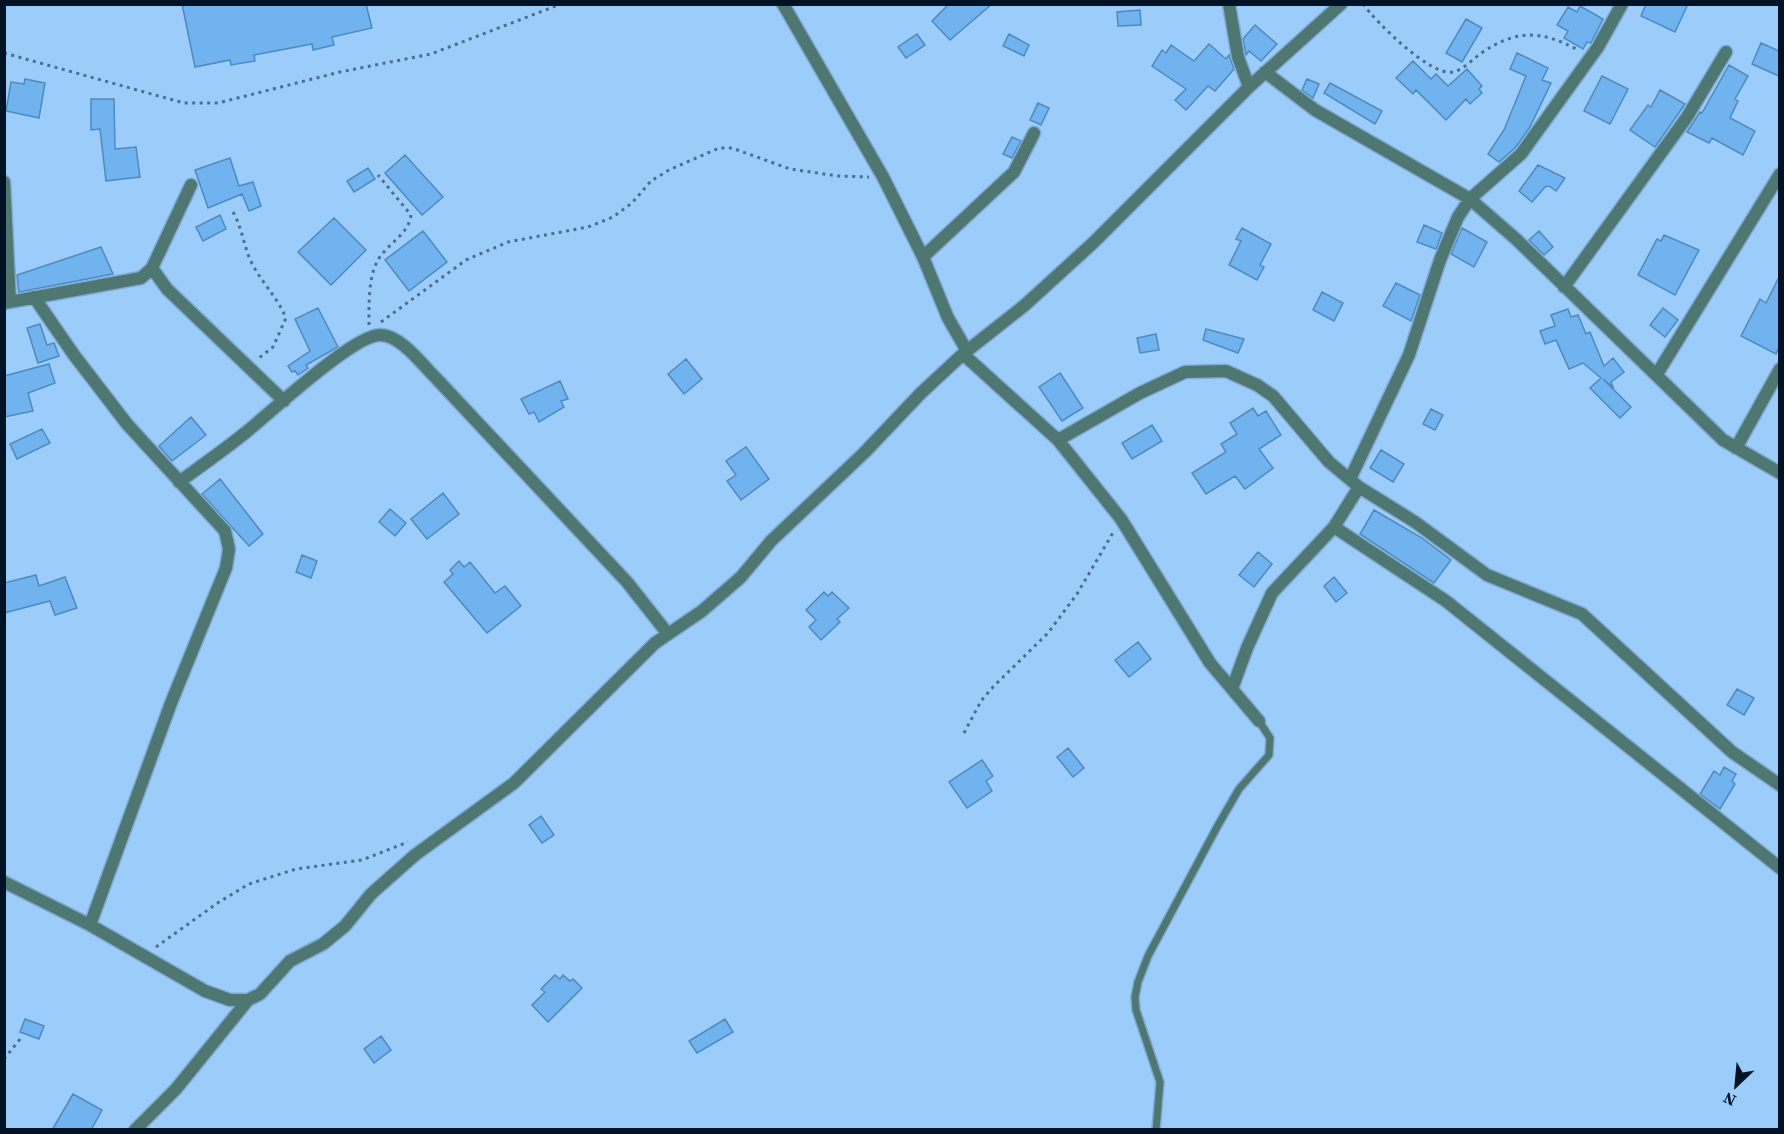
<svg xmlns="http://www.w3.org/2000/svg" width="1784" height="1134" font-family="'Source Serif 4',serif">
  <rect width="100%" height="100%" fill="#9ccdfa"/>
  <path fill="#70b3ee" stroke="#4d8abe" stroke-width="1.5" d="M182 4H366L372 28 332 37 334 45 313 50 312 44 254 55 255 61 231 65 230 60 195 67Z
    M949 4H992L950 40 932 21Z
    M1646 4H1688L1675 32 1641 16Z
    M1580 6 1603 19 1591 43 1587 42 1583 49 1564 38 1568 31 1557 25 1568 7 1577 12Z
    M1140 10 1141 25 1118 26 1117 12Z
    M1466 19 1482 28 1462 62 1446 53Z
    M1255 25 1277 44 1261 61 1249 51 1246 55 1243 39Z
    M917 34 925 45 906 58 898 47Z
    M1009 34 1029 45 1024 56 1003 46Z
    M1761 43 1779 51V76L1752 64Z
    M1209 44 1226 59 1229 55 1234 69 1215 91 1208 86 1186 110 1175 100 1186 89 1152 66 1162 50 1166 53 1171 45 1194 61Z
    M1517 53 1548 68 1542 80 1551 83 1530 127 1515 148 1499 162 1488 154 1504 130 1526 76 1510 69Z
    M1413 61 1431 79 1436 74 1448 86 1467 69 1482 86 1479 89 1482 93 1470 104 1466 99 1446 120 1416 90 1413 94 1396 78Z
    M1729 65 1748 76 1735 99 1738 101 1730 118 1755 131 1743 155 1712 138 1709 143 1687 132 1700 112 1702 113Z
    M1602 76 1628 89 1610 124 1584 111Z
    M25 79 45 83 39 118 6 111 11 82 24 84Z
    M1307 79 1319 84 1313 98 1302 90Z
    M1330 83 1382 111 1375 124 1324 93Z
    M1660 90 1685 104 1655 147 1630 130 1648 105 1651 107Z
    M91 99H114L115 149 136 147 140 177 106 181 100 129 91 130Z
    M1038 103 1049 108 1041 125 1030 120Z
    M1012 137 1021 141 1012 158 1003 154Z
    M405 155 443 197 422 215 385 173Z
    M230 158 239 186 253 182 261 206 249 211 242 194 208 208 195 170Z
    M1538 165 1565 178 1556 191 1549 186 1545 187 1532 202 1519 191Z
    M368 168 375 179 354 192 347 181Z
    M220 215 226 229 203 241 196 227Z
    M334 218 366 250 331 285 298 252Z
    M1424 225 1442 233 1436 249 1417 242Z
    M1242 228 1271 244 1260 265 1264 267 1257 280 1229 265 1241 241 1236 239Z
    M1462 228 1487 242 1474 267 1451 254Z
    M423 231 447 262 409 291 385 260Z
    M1539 231 1553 247 1544 255 1529 240Z
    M1664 235 1699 250 1675 295 1638 275 1657 239 1661 241Z
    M101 247 113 274 19 292 17 275Z
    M1779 277V347L1776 354 1741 336 1760 299 1766 303Z
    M1396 283 1420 295 1411 321 1383 306Z
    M1322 292 1343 303 1334 321 1313 310Z
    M318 308 338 347 306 365 308 368 298 375 295 371 292 372 288 366 310 351 295 319Z
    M1663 308 1678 320 1665 337 1650 325Z
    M1568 309 1571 317 1578 315 1586 334 1590 332 1604 366 1613 358 1624 372 1611 382 1613 387 1603 379 1631 407 1620 418 1590 388 1601 378 1583 363 1569 369 1556 340 1545 344 1540 331 1555 326 1551 315Z
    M40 324 47 345 54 343 59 356 38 363 27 328Z
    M1206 329 1244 339 1238 353 1203 340Z
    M1156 334 1159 350 1140 353 1137 338Z
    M686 359 702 379 684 394 668 374Z
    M49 364 55 383 28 393 33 411 4 417V376Z
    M1060 373 1083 408 1062 421 1039 387Z
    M560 381 568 399 561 401 564 407 539 422 534 412 529 414 521 399Z
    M1253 408 1258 416 1266 411 1281 435 1259 449 1273 468 1245 489 1235 476 1206 494 1192 473 1226 452 1221 444 1237 434 1230 423Z
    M1431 409 1443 415 1435 430 1423 424Z
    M191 417 206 435 172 461 159 446Z
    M1152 425 1162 441 1132 459 1122 443Z
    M42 429 50 443 17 459 10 444Z
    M746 447 769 479 741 500 727 481 736 475 726 461Z
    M1381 450 1404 464 1393 482 1370 468Z
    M220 479 263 534 249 546 202 494Z
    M443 493 459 514 427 539 411 519Z
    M390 509 406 523 395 536 379 522Z
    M1374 510 1422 538 1451 560 1434 583 1360 534Z
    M1258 552 1272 564 1254 587 1239 575Z
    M302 555 317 561 311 578 296 572Z
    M459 561 464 567 470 562 495 593 505 586 521 606 487 633 444 582 453 574 450 570Z
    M36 575 39 586 65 577 77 608 55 615 50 601 4 613V583Z
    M1334 577 1347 593 1336 602 1324 586Z
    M824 592 828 596 832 592 849 608 837 619 840 622 821 640 809 627 816 620 806 610Z
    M1138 642 1151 659 1129 677 1115 660Z
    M1737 689 1754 698 1744 715 1727 705Z
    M1068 748 1084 768 1073 777 1057 757Z
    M982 760 993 776 986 781 992 791 967 808 949 782Z
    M1724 767 1736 774 1732 781 1735 784 1720 809 1700 794 1714 771 1720 775Z
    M541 816 554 835 542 843 529 825Z
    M555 975 560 979 563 975 570 981 573 979 582 988 548 1022 532 1005 545 992 541 989Z
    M25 1019 44 1026 39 1039 20 1032Z
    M725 1019 733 1032 697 1053 689 1041Z
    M381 1036 391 1050 374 1063 364 1049Z
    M73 1094 102 1110 91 1130H52Z"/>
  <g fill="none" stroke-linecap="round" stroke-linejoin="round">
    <g stroke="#80abd4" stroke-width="10">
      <path id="lane" d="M1156 1130 1160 1082 1136 1010 1135 997 1138 982 1148 956 1217 827 1239 789 1269 755 1270 738 1259 721"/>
    </g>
    <g stroke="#80abd4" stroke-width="15">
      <path id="street" d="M783 4 883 177 923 257 948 318 967 351
        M1229 4 1238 57 1249 87
        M1265 72 1315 110 1470 199 1517 240 1723 440 1780 473
        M4 182 10 302
        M923 257 1014 172 1034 133
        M152 268 167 289 284 401
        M1564 287 1687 117 1726 52
        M34 297 74 355 127 424 225 531 229 549 226 568 171 703 90 925
        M4 303 141 278 152 268 191 185
        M963 354 1058 440 1121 519 1210 663 1259 721
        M1657 374 1780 174
        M1058 440 1140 393 1185 372 1226 371 1257 385 1273 396 1329 462 1359 487 1415 522 1487 575 1582 614 1732 752 1780 785
        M1736 448 1780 369
        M1350 479 1409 355 1440 260 1458 217 1470 199 1521 154 1598 47 1622 4
        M179 482C201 466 224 450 245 433 269 414 355 333 381 335 401 336 420 362 434 376L627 582 668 634
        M1334 527 1446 601 1780 868
        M1232 689 1247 648 1272 593 1334 527 1359 487
        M4 882 90 925 205 991 230 1000H248L260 994 290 961 323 944 345 926 371 894 415 855 514 783 655 643 702 611 741 577 771 541 864 453 921 393 963 354 1025 305 1093 243 1249 87 1341 4
        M135 1130 176 1089 248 1000"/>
    </g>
    <path stroke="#4c6e8e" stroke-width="3" stroke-dasharray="3 4.5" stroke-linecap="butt" d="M1363 4C1376 22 1431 77 1453 72 1463 70 1473 59 1480 54 1516 29 1541 30 1578 50
      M4 53 184 103H218L340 72 431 54 561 4
      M233 212C241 226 243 241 249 257 258 279 277 296 286 318L273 347 259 358
      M381 322 466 260 508 242 588 227 613 217 632 203 651 181 669 170 719 148H732L790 169 838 176 869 177
      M369 325C369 306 368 277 378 260 387 244 409 234 411 215L378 175
      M964 733 981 701 993 687 1048 633 1077 594 1114 531
      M156 947 219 902 249 884 296 869 362 860 408 842
      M4 1059 21 1038"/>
    <use href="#lane" stroke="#4f7772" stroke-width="7"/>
    <use href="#street" stroke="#4f7772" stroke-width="12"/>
  </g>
  <rect width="1784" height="1134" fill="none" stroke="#001226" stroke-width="12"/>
  <g transform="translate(1736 1086) rotate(206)" stroke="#9ccdfa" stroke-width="4.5" paint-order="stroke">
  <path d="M0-4.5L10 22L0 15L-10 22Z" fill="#001226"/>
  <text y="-9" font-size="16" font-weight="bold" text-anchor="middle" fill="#001226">N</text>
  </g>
</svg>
